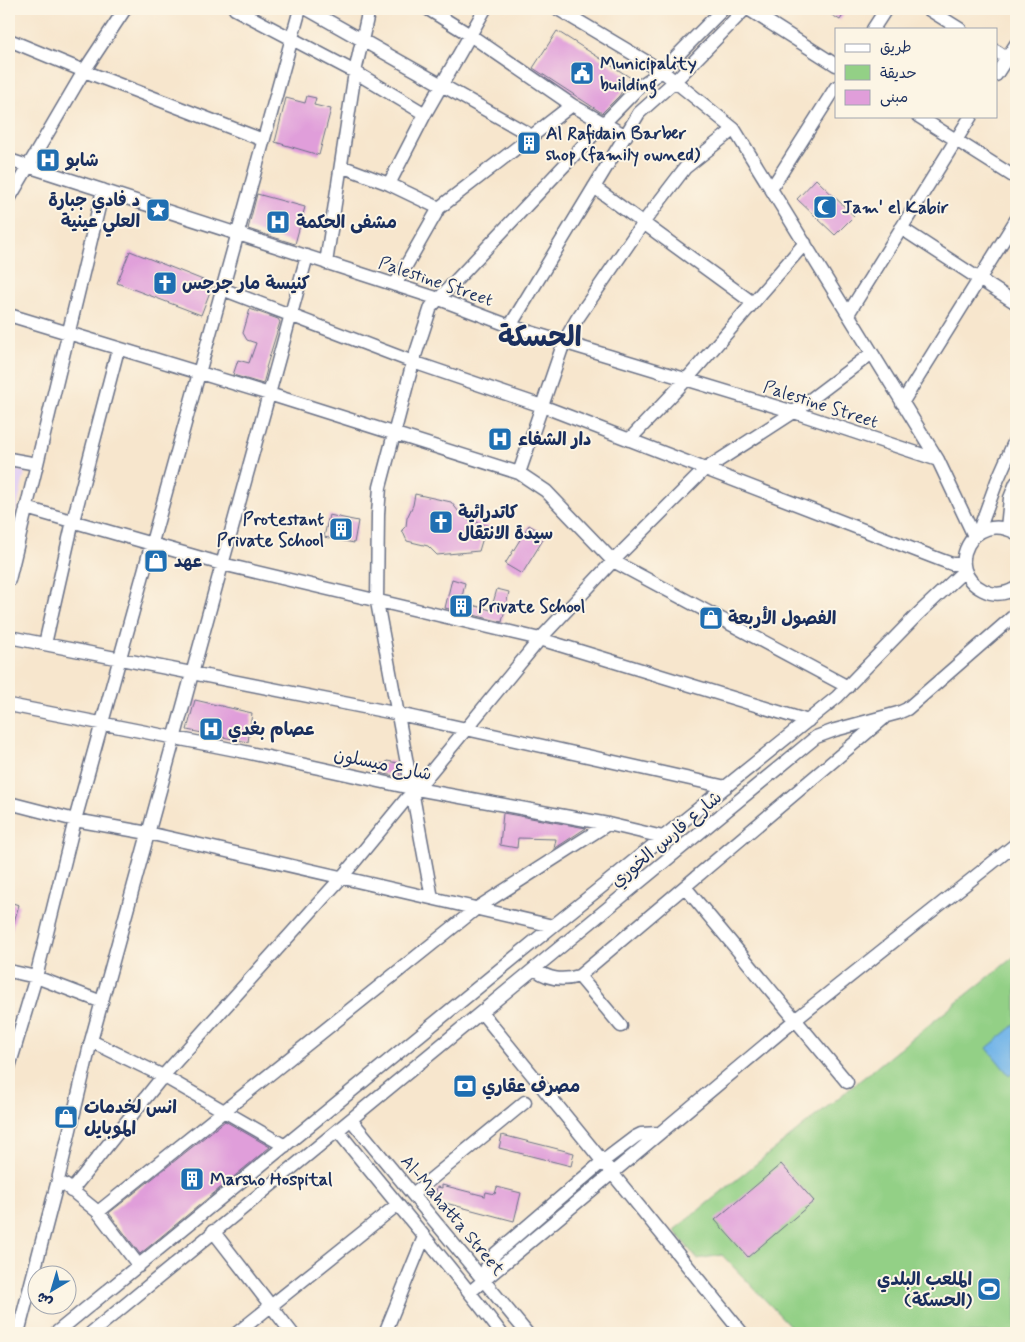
<svg xmlns="http://www.w3.org/2000/svg" width="1025" height="1342" font-family="Mynerve,'Playpen Sans Arabic',sans-serif">
  <rect width="100%" height="100%" fill="#fcf5e5"/>
  <filter id="ink" filterUnits="userSpaceOnUse"><feTurbulence type="fractalNoise" baseFrequency=".02" numOctaves="2"/><feDisplacementMap in="SourceGraphic" scale="10" xChannelSelector="R" yChannelSelector="G"/><feConvolveMatrix kernelMatrix="1 2 1 2 8 2 1 2 1" color-interpolation-filters="sRGB"/></filter>
  <filter id="wash" filterUnits="userSpaceOnUse"><feTurbulence type="fractalNoise" baseFrequency=".0096" numOctaves="4" result="noise"/><feDisplacementMap in="SourceGraphic" scale="20" xChannelSelector="R" yChannelSelector="G"/><feGaussianBlur stdDeviation="1.12" result="paint"/><feColorMatrix in="noise" values="0 0 0 0 0 0 0 0 0 0 0 0 0 0 0 0 0 1.4 0 .05"/><feComposite in="paint" operator="in"/></filter>
  <g filter="url(#wash)">
    <rect width="100%" height="100%" fill="#f7e6cd"/>
    <path fill="#e4d3f2" d="M9 468 25 472 9 546Z"/>
    <path fill="#93d086" stroke="#578072" d="M1016 955V1333H797L722 1255 697 1259 674 1230Z"/>
    <path fill="#73b5e8" stroke="#4772a3" d="M1016 1024V1069L1009 1075 987 1048Z"/>
    <g id="blocks">
      <path fill="#e09eda" d="M822 9H847L840 20Z
        M557 31 631 78 619 96 602 113 533 68Z
        M307 96 316 98 314 105 331 109 319 155 275 142 286 98 305 103Z
        M816 179 854 216 835 235 797 199Z
        M257 194 305 207 295 244 248 229Z
        M130 251 213 284 201 315 117 283Z
        M250 309 278 319 280 322 266 368 267 369 263 384 233 375 238 360 249 363 256 343 247 340 243 333Z
        M415 494 451 502 463 517 490 527 482 541 479 551 437 555 428 546 407 541 402 530 406 526 407 518 413 505Z
        M329 515 358 521 354 543 324 537Z
        M529 525 546 535 522 574 505 564Z
        M452 579 465 583 461 602 491 610 497 589 509 592 502 622 445 608Z
        M195 700 252 713 248 742 187 730Z
        M387 761 398 763 400 777 375 772V763L387 764Z
        M503 813 586 828 554 849 556 839 518 838 517 848 500 845Z
        M9 902 19 905 11 932H9Z
        M225 1121 270 1147 140 1254 109 1213Z
        M502 1135 574 1153 571 1166 499 1148Z
        M781 1164 814 1201 748 1257 715 1220Z
        M442 1185 485 1196 486 1192 495 1194 497 1187 521 1193 514 1221 434 1200 437 1187 442 1188Z"/>
    </g>
  </g>
  <g filter="url(#ink)">
    <use href="#blocks" fill-opacity="0" stroke="#686f85" stroke-width="1"/>
    <g fill="none" stroke-linecap="round" stroke-linejoin="round">
      <g stroke="#686f85" stroke-width="15">
        <path id="minor" d="M235 9 355 72 425 114
          M307 9 532 136
          M428 9 470 35 572 105 626 136
          M558 9 662 71 734 129 938 460 974 536
          M748 9 836 65
          M928 9 960 29
          M873 29 886 9
          M9 40 84 71 263 140
          M996 51 1016 64
          M996 75 1016 44
          M918 116 1016 178
          M9 160 439 299 510 326 794 412 938 460
          M341 166 389 184 439 208
          M389 184 425 114 485 9
          M594 187 753 303
          M771 189 836 87
          M9 199 84 71 125 9
          M901 228 1016 303
          M326 263 355 72 369 9
          M395 285 439 208 572 105
          M222 289 413 362 542 406 941 560 952 564H964
          M848 314 971 116
          M9 315 269 394 519 473 546 491 613 561 848 687
          M510 326 639 113 675 81 745 9
          M902 403 1016 220
          M629 440 686 380 805 243
          M9 459 37 464
          M519 473 564 342 577 319 643 223 685 168 734 129
          M26 508 222 564 540 639 808 721
          M1007 528 1010 498 1016 483
          M978 533 997 481 1016 438
          M1016 533C973 509 942 570 983 590 994 596 1006 594 1016 588
          M9 580 103 190
          M9 637 399 714 726 787
          M45 644 73 521 118 349
          M9 705 236 750 411 788 608 824 663 837
          M410 781H420L425 779 540 639 613 561 704 470 794 412 872 353
          M9 803 75 820 148 833 553 926
          M685 887 847 1082
          M432 898 377 602 378 514 380 487 413 362 431 307 609 118 640 86 662 71 723 9
          M535 969C549 980 563 981 579 976L883 719
          M9 971 36 977 102 1002
          M579 976 621 1026
          M482 1013 742 1333
          M91 1041 163 1076 285 1146
          M9 1067 36 977 75 820 300 9
          M352 1121 527 1333
          M338 1131C392 1199 449 1264 501 1333
          M65 1185 98 1212 139 1266
          M71 1191 163 1076 342 877 407 798 413 795
          M413 1194 525 1102
          M98 1212 477 908 608 824
          M213 1231 292 1333
          M484 1279 487 1267 495 1254 602 1162 635 1137 641 1134 659 1133
          M470 1292 795 1020 1016 844
          M18 1333 58 1180 91 1041 307 256
          M56 1333 553 926 837 697 918 614 965 570
          M91 1333 816 737 835 730 898 713 907 709 1016 614
          M237 1333 397 1205
          M385 1333 424 1237"/>
      </g>
      <use href="#minor" stroke="#fff" stroke-width="12"/>
    </g>
  </g>
  <defs>
    <g id="civic-square" transform="scale(1.25)"><rect x="-9" y="-9" width="18" height="18" rx="4" fill="#1f6fb2" stroke="#fcf5e5"/><path d="M-.6-6.5H3V-4.5H.6V-3L4-1V1h2V6H-6V1h2V-1L-.6-3ZM-1.2 2.5V6h2.4V2.5Z" fill="#fff"/></g>
    <g id="building-square" transform="scale(1.25)"><rect x="-9" y="-9" width="18" height="18" rx="4" fill="#1f6fb2" stroke="#fcf5e5"/><path d="M-4-6H4V6H1V3H-1V6H-4ZM-2.5-4.3h1.7v1.8h-1.7ZM.8-4.3h1.7v1.8H.8ZM-2.5-1h1.7V.8h-1.7ZM.8-1h1.7V.8H.8Z" fill="#fff"/></g>
    <g id="hospital-square" transform="scale(1.25)"><rect x="-9" y="-9" width="18" height="18" rx="4" fill="#1f6fb2" stroke="#fcf5e5"/><path d="M-5-5h3v3.5h4V-5h3V5h-3V1.5h-4V5h-3Z" fill="#fff"/></g>
    <g id="mosque-square" transform="scale(1.25)"><rect x="-9" y="-9" width="18" height="18" rx="4" fill="#1f6fb2" stroke="#fcf5e5"/><path d="M3.5-4.9A6 6 0 1 0 3.5 4.9A5 5 0 1 1 3.5-4.9Z" fill="#fff"/></g>
    <g id="sight-square" transform="scale(1.25)"><rect x="-9" y="-9" width="18" height="18" rx="4" fill="#1f6fb2" stroke="#fcf5e5"/><path d="M0-6L1.8-2.2L6-1.7L2.9 1.2L3.7 5.4L0 3.3L-3.7 5.4L-2.9 1.2L-6-1.7L-1.8-2.2Z" fill="#fff"/></g>
    <g id="church-square" transform="scale(1.25)"><rect x="-9" y="-9" width="18" height="18" rx="4" fill="#1f6fb2" stroke="#fcf5e5"/><path d="M-1.2-6h2.4v3.5h3.3v2.4h-3.3V6h-2.4V-.1h-3.3v-2.4h3.3Z" fill="#fff"/></g>
    <g id="shop-square" transform="scale(1.25)"><rect x="-9" y="-9" width="18" height="18" rx="4" fill="#1f6fb2" stroke="#fcf5e5"/><path d="M-5-2.5h2.3a2.7 3.5 0 0 1 5.4 0H5L5.5 6h-11ZM-1.5-2.5h3a1.5 2.3 0 0 0-3 0Z" fill="#fff"/></g>
    <g id="bank-square" transform="scale(1.25)"><rect x="-9" y="-9" width="18" height="18" rx="4" fill="#1f6fb2" stroke="#fcf5e5"/><path d="M-6-4H6V4H-6ZM0-2.3a2.3 2.3 0 1 0 0 4.6a2.3 2.3 0 1 0 0-4.6Z" fill="#fff"/></g>
    <g id="stadium-square" transform="scale(1.25)"><rect x="-9" y="-9" width="18" height="18" rx="4" fill="#1f6fb2" stroke="#fcf5e5"/><path d="M0-5a6.5 5 0 1 0 0 10a6.5 5 0 1 0 0-10ZM-3.5-1.8h7v3.6h-7Z" fill="#fff"/></g>
  </defs>
  <g fill-rule="evenodd">
    <use href="#civic-square" x="582" y="73"/>
    <use href="#building-square" x="529" y="143"/>
    <use href="#hospital-square" x="48" y="160"/>
    <use href="#mosque-square" x="825" y="207"/>
    <use href="#sight-square" x="158" y="210"/>
    <use href="#hospital-square" x="278" y="222"/>
    <use href="#church-square" x="165" y="283"/>
    <use href="#hospital-square" x="500" y="439"/>
    <use href="#church-square" x="441" y="522"/>
    <use href="#building-square" x="341" y="529"/>
    <use href="#shop-square" x="156" y="561"/>
    <use href="#building-square" x="461" y="606"/>
    <use href="#shop-square" x="711" y="618"/>
    <use href="#hospital-square" x="211" y="729"/>
    <use href="#bank-square" x="465" y="1086"/>
    <use href="#shop-square" x="66" y="1117"/>
    <use href="#building-square" x="192" y="1179"/>
    <use href="#stadium-square" x="989" y="1289"/>
  </g>
  <g text-anchor="middle" stroke-width="4" stroke-linejoin="round" paint-order="stroke">
    <g font-size="18" font-weight="bold" fill="#1b2f5e" stroke="#fcf5e5" text-anchor="start">
      <text x="600" y="69">Municipality<tspan x="600" dy="21">building</tspan></text>
      <text x="546" y="139">Al Rafidain Barber<tspan x="546" dy="21">shop (family owned)</tspan></text>
      <text x="66" y="166">شابو</text>
      <text x="140" y="206" text-anchor="end">د فادي جبارة<tspan x="140" dy="21">العلي عينية</tspan></text>
      <text x="842" y="213">Jam' el Kabir</text>
      <text x="296" y="228">مشفى الحكمة</text>
      <text x="182" y="289">كنيسة مار جرجس</text>
      <text x="518" y="445">دار الشفاء</text>
      <text x="458" y="518">كاتدرائية<tspan x="458" dy="21">سيدة الانتقال</tspan></text>
      <text x="324" y="525" text-anchor="end">Protestant<tspan x="324" dy="21">Private School</tspan></text>
      <text x="174" y="567">عهد</text>
      <text x="478" y="612">Private School</text>
      <text x="728" y="624">الفصول الأربعة</text>
      <text x="228" y="735">عصام بغدي</text>
      <text x="482" y="1092">مصرف عقاري</text>
      <text x="84" y="1113">انس لخدمات<tspan x="84" dy="21">الموبايل</tspan></text>
      <text x="210" y="1185">Marsho Hospital</text>
      <text x="972" y="1285" text-anchor="end">الملعب البلدي<tspan x="972" dy="21">(الحسكة)</tspan></text>
    </g>
    <g font-size="18" fill="#1b2f5e" stroke="#fcf5e5">
      <text transform="translate(436 281) rotate(19)" y="6">Palestine Street</text>
      <text transform="translate(821 404) rotate(18)" y="6">Palestine Street</text>
      <text transform="translate(383 764) rotate(12)" y="6">شارع ميسلون</text>
      <text transform="translate(666 839) rotate(-40)" y="6">شارع فارس الخوري</text>
      <text transform="translate(453 1215) rotate(50)" y="6">Al-Mahatta Street</text>
    </g>
    <g font-size="28" font-weight="bold" fill="#1b2f5e" stroke="#fcf5e5">
      <text x="540" y="346">الحسكة</text>
    </g>
  </g>
  <rect width="1025" height="1342" fill="none" stroke="#fcf5e5" stroke-width="30"/>
  <rect x="835" y="28" width="162" height="90" fill="#fcf5e5" stroke="#a2a6af"/>
  <rect x="845" y="44" width="25" height="8" fill="#ffffff" stroke="#a2a6af"/>
  <text x="880" y="52" font-size="15" fill="#1b2f5e">طريق</text>
  <rect x="845" y="65" width="25" height="15" fill="#93d086" stroke="#a2a6af"/>
  <text x="880" y="78" font-size="15" fill="#1b2f5e">حديقة</text>
  <rect x="845" y="90" width="25" height="15" fill="#e09eda" stroke="#a2a6af"/>
  <text x="880" y="102" font-size="15" fill="#1b2f5e">مبنى</text>
  <g transform="translate(52 1290) rotate(218)"><circle r="24" fill="#fcf5e5" stroke="#a2a6af"/>
  <path d="M0-4L9 19L0 12L-9 19Z" fill="#1f6fb2"/>
  <text y="-8" font-size="14" font-weight="bold" text-anchor="middle" fill="#1b2f5e">ش</text>
  </g>
</svg>
